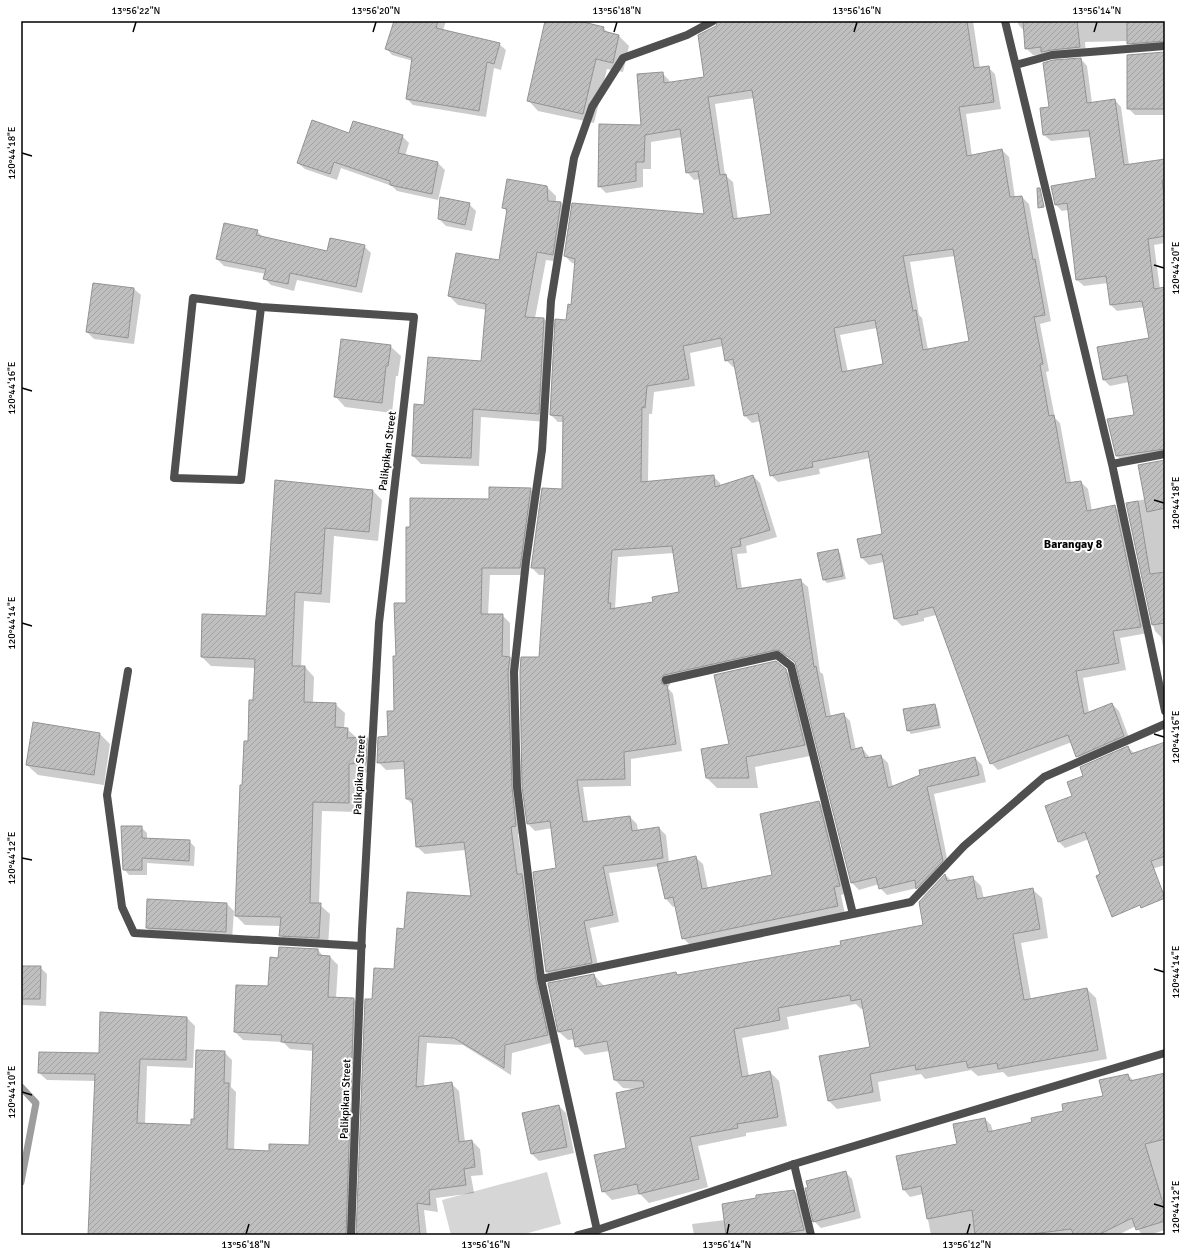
<svg xmlns="http://www.w3.org/2000/svg" width="1186" height="1256" font-family="Signika,sans-serif">
  <defs>
    <pattern id="building-hatch" width="6" height="6" patternUnits="userSpaceOnUse"><rect width="6" height="6" fill="#bfbfbf"/><path d="M-1 1l2-2M0 6l6-6M5 7l2-2" fill="none" stroke="#a2a2a2"/></pattern>
  </defs>
  <rect width="100%" height="100%" fill="#fff"/>
  <path fill="#d6d6d6" d="M547 1172 561 1224 521 1235H451L442 1200Z"/>
  <path fill="#0003" fill-rule="evenodd" d="M389 21H446L443 30 499 44 506 50 501 70 494 68 486 117 413 105 407 99 413 61 392 55 386 48 395 23Z
    M546 21H574L603 28 609 33 619 36 629 46 623 72 607 69 594 123 538 111 528 100Z
    M701 21H973L980 68 988 67 995 74 1001 109 966 114 972 156 1002 150 1009 157 1015 198 1022 197 1029 204 1051 321 1040 324 1049 371 1046 372 1055 418 1060 423 1071 483 1081 482 1088 489 1092 511 1115 507 1122 514 1148 633 1120 638 1126 670 1083 678 1089 713 1112 704 1119 711 1131 743 1084 763 1077 756 1072 742 998 770 991 763 936 615 924 618V621L902 626 895 619 884 562 869 565 862 558 859 540 883 535 870 458 819 469 820 474 778 482 771 475 761 421 752 423 745 416 735 367H733L726 360 723 346 690 353 695 386 654 392 652 414H649L648 482 713 476 720 483 721 487 753 476 760 483 777 537 746 546 747 553 737 554 742 589 800 580 808 587 820 672 823 674 831 717 843 714 850 721 856 750 862 748 870 758 881 756 888 763 893 788 975 758 982 765 986 782 934 794 949 868 924 895 917 888 887 895 880 888 879 884 859 890 852 883 796 663 788 657 783 656 671 682 668 688 673 694 682 751 631 759V786L583 787 588 822 630 817 637 824 638 831 659 828 666 835 669 862 695 857 703 864 708 889 773 876 819 802 827 810 847 893 841 895 845 914 691 946 683 938 676 906 673 907 666 899 659 866 609 873 619 922 590 928 599 970 554 979 547 972 534 873 557 869 552 828 535 831 528 824 546 575H539L532 568 563 490 564 422H558L551 415 567 321 572 306 576 264 572 263 565 256 705 215 700 179 694 180 687 172 682 137 651 142V169H643V187L606 193 599 186 642 126 662 73 669 80 670 83 706 78 718 23 707 29ZM754 98 773 214 738 219 733 182 725 175 715 104ZM955 256 970 342 928 350 922 318 919 315 910 262ZM877 328 884 365 848 372 840 335ZM674 553 680 593 654 603 615 609 618 557Z
    M1018 21H1165V48L1135 50 1128 41 1085 42 1086 54 1033 55 1026 48 1024 31 1018 24Z
    M1165 52V115H1135L1128 108Z
    M1081 59 1087 66 1092 103 1115 100 1121 107 1129 165 1165 160V243L1154 245 1160 289 1165 288V456L1123 462 1117 456 1135 415 1129 382 1110 386 1103 379 1150 339 1145 307 1117 311 1111 305 1108 283 1084 286 1077 280 1068 210 1062 211 1056 205 1097 179 1091 137 1051 141 1044 135 1050 108Z
    M349 134 402 136 409 143 405 156 438 163 445 170 438 200 397 191 392 186 341 168 337 180 305 169 298 163Z
    M547 187 556 196V202L561 203 569 211 561 262 546 260 535 318 544 319 553 327 547 422 481 417 479 466 421 464 413 456 425 406 482 362 487 310 458 305 449 296 500 262 508 213 503 207Z
    M469 204 476 211 472 231 446 226 439 219Z
    M257 231 264 238 328 252 364 246 371 253 362 293 297 280 294 291 271 285 265 279 266 274 224 266 217 259Z
    M94 284 134 289 141 295 134 344 94 339 87 332Z
    M390 346 401 356 398 376H396L392 413 345 407 335 396Z
    M1165 461V656L1161 637 1155 631 1153 625 1127 503 1146 499Z
    M276 481 373 491 382 500 378 541 334 536 330 603 304 601 301 667H305L314 677 313 703 335 704 345 713 344 729H347L357 738H367L376 747 375 772 358 773V812L322 811 319 904 330 914 328 947 290 945 280 935 281 926 245 925 236 916 243 786 254 701 255 668 211 666 202 657 267 617Z
    M530 489 538 497 527 575H490L488 615H502L510 623V657L517 665 519 796 524 833 518 834 524 877 530 883 555 1042 512 1053 511 1075 463 1045 427 1043 424 1087 451 1083 459 1091 465 1142 472 1141 480 1149 483 1175 471 1176 474 1193 436 1198 438 1212 424 1210 427 1235H357L373 1000 395 970 405 930 472 897 466 850 425 854 417 847 413 805 407 799 405 769 386 770 378 762 389 737 395 712 397 657 407 604 490 500Z
    M837 550 840 553 846 579 827 583 824 580Z
    M785 670 796 681 815 755 755 767 758 788H717L707 778Z
    M934 705 937 708 941 728 911 734 908 730Z
    M34 723 100 734 110 744 104 785 38 775 27 765Z
    M1165 743V865L1109 882 1089 839 1065 848 1059 842 1074 797 1084 777 1128 747 1135 754Z
    M141 827 147 833V839L189 841 195 847 194 866 147 863V875H129L124 869Z
    M945 875 952 881 972 877 981 886 984 899 1033 890 1042 898 1048 938 1021 943 1031 999 1087 989 1096 998 1107 1059 1008 1077 1003 1072 978 1076 971 1070 925 1079 921 1074 878 1082 881 1101 837 1109 828 1100 871 1048 864 1008 861 1009 856 1004 787 1017 789 1029 742 1038 749 1076 770 1072 779 1081 787 1126 746 1133V1136L698 1146 708 1187 649 1203 640 1194 612 1200 603 1191 627 1148 635 1089 623 1088 614 1079 609 1051 585 1055 576 1046 575 1039 568 1040 559 1032 594 975 604 986 676 973 678 976 842 945 924 926 920 902Z
    M227 904 234 911 232 939 154 935 147 928Z
    M318 950 324 957H330L338 965 336 998 354 999 361 1007 353 1235H89L96 1081 47 1080 39 1073 100 1054 101 1013 187 1018 195 1026 193 1068 147 1066 145 1124 192 1126 224 1052 232 1060 231 1087 236 1092 234 1151 270 1152 310 1146 313 1051 290 1049 283 1042 243 1040 235 1032 269 987 279 959Z
    M21 967H40L47 974 46 1006 21 1005Z
    M1128 1075 1134 1081 1165 1075V1191H1163L1165 1197V1230L1149 1235H1142L1136 1226 1118 1235H931L923 1194 910 1197 904 1190 897 1157 958 1144 985 1119 991 1125 993 1132 1033 1123 1064 1112 1104 1096Z
    M559 1106 566 1113 574 1153 539 1161 532 1154 524 1113Z
    M845 1172 852 1179 861 1218 821 1228 814 1221Z
    M794 1191 802 1198 811 1235H694L692 1224 725 1220 757 1199Z"/>
  <g fill="none" stroke-linecap="round" stroke-linejoin="round">
    <path stroke="#9d9d9d" stroke-width="7" d="M21 1087 36 1103 21 1182"/>
  </g>
  <path fill="url(#building-hatch)" stroke="#939393" fill-rule="evenodd" d="M394 21H438L436 28 500 43 494 64 487 62 479 111 406 99 412 58 385 49Z
    M545 21H579L604 27 603 31 619 35 613 63 596 59 583 114 527 101Z
    M718 21H967L974 68 989 66 994 102 959 107 967 156 1002 149 1010 197 1022 196 1033 260 1035 259 1045 315 1034 317 1043 364 1040 365 1049 416 1054 415 1066 483 1081 481 1087 511 1115 505 1141 627 1113 631 1119 663 1076 671 1084 714 1112 703 1124 736 1076 757 1068 735 990 764 933 607 917 611 918 614 894 619 882 554 861 558 857 539 882 534 868 451 812 462 813 467 770 476 758 413 744 416 733 359 725 361 721 338 683 346 689 379 647 386 645 408 642 407 641 482 714 475 715 487 753 475 770 530 740 539 741 546 731 548 737 589 801 579 814 667 816 666 826 717 844 713 851 750 862 747 865 758 881 755 888 788 920 775 919 770 975 757 979 775 927 787 943 861 916 889 915 880 879 889 876 877 851 883 795 662 780 651 776 650 664 675 661 681 662 684 667 685 676 744 624 752 625 779 577 780 583 822 630 816 632 831 659 827 663 858 603 866 613 915 584 921 592 963 546 972 533 872 556 868 550 821 527 824 522 787 520 672 521 657H539L545 568H531L542 488 562 489 563 416 550 415 555 319 566 320 568 304 571 305 575 259 564 256 572 203 704 214 698 171 686 173 680 129 645 135 644 162H636V181L598 187 599 124 641 125 637 74 663 72 664 83 704 77 698 35 716 26ZM752 90 771 214 733 219 726 174 720 175 708 97ZM953 249 969 341 923 350 916 310 913 311 903 256ZM875 320 883 364 842 372 834 328ZM672 546 679 592 652 597 653 602 610 609 611 603H608L612 550Z
    M1023 21H1077L1080 47 1052 50 1041 52V47L1025 49Z
    M1127 21H1165V41L1127 44Z
    M1165 52V109H1127V55Z
    M1081 58 1087 103 1115 99 1124 165 1165 159V180H1162L1165 202V236L1148 239 1154 289 1165 287V449L1116 456 1107 419 1134 415 1127 375 1103 380 1097 347 1149 338 1142 301 1110 305 1106 276 1076 280 1067 203 1055 205 1051 186 1096 178 1089 130 1043 135 1040 108 1049 107 1043 63 1053 60Z
    M312 120 349 133 353 121 403 135 398 153 438 162 432 194 390 185V181L334 162 330 174 297 163Z
    M507 179 547 186 548 201 561 202 553 255 537 252 525 317 544 318 539 414 473 409 471 458 412 456 414 404 424 405 428 357 481 361 486 304 448 296 456 253 499 260 507 209 502 208Z
    M1037 188H1040L1044 207 1038 208Z
    M440 197 470 203 465 225 438 219Z
    M224 223 258 230 256 235 327 251 330 238 365 245 356 287 290 273 288 284 263 279 266 269 216 259Z
    M93 283 134 288 128 338 86 332Z
    M341 339 391 345 388 366H386L382 403 334 397Z
    M1165 460V508L1147 512 1138 465Z
    M275 480 373 490 369 532 325 528 321 594 295 592 292 666H305L304 702 336 703 335 727 348 728 347 738 367 737 366 763 349 764V803L313 802 310 903H321L319 938 279 936 281 917 235 916 240 785H242L244 741H248L249 700H253L255 659 201 657 202 614 266 616Z
    M489 487 531 488 520 568H482L481 614H503L502 656 510 657 508 672 512 787 516 826 511 827 517 874H522L536 980 548 1035 505 1045 504 1068 454 1038 419 1036 416 1087 452 1082 459 1142 472 1140 475 1167 464 1169 466 1185 429 1190 430 1205 417 1203 420 1235H356L365 999H372L374 968 394 969 397 928 404 929 407 892 471 896 464 842 416 847 412 799H406L404 761 377 763 378 737 388 736 387 711H394L393 656H396L394 603H406V527H410V498L489 499Z
    M1138 501 1150 574 1165 572V623L1152 625 1126 503Z
    M838 549 843 576 823 580 817 553Z
    M776 661 786 669 805 745 746 757 749 778H706L701 749 729 744 714 675Z
    M935 704 939 725 907 731 903 709Z
    M33 722 100 733 94 775 26 765Z
    M1165 742V856L1151 861 1165 898 1141 908 1140 905 1112 917 1096 876 1100 874 1085 832 1058 842 1045 806 1072 796 1067 782 1083 776 1080 767 1128 746 1131 754Z
    M819 801 840 886 834 887 838 906 682 939 673 897 665 899 657 864 696 856 702 889 772 875 760 814Z
    M121 826H142V838L190 840 189 861 142 858V870H123Z
    M945 874 947 881 973 876 977 899 1033 888 1040 929 1013 934 1024 1000 1087 988 1098 1050 998 1069 997 1063 968 1068 966 1061 916 1070 915 1065 870 1074 873 1092 828 1101 819 1056 870 1047 861 999 851 1001 850 995 778 1008 780 1020 734 1029 742 1077 770 1071 778 1117 737 1124 738 1128 690 1137 699 1179 639 1194 637 1184 602 1192 594 1155 626 1148 616 1093 644 1087 643 1081 614 1080 607 1041 575 1047 572 1029 558 1032 548 983 594 974 597 987 676 972 677 975 841 945 840 941 923 925 919 902Z
    M147 899 227 903 226 932 146 928Z
    M279 947 318 949V955L330 956 328 997 354 998 346 1235H88L95 1074 38 1073 39 1052 99 1053 100 1012 187 1017 186 1060 140 1059 137 1123 191 1125V1119H194L196 1050 225 1051 224 1083H229L227 1149 269 1151V1144L309 1145 313 1044 281 1042 282 1035 234 1032 236 985 268 986 270 957 278 958Z
    M21 966H41L40 999H21Z
    M1165 1073V1139L1145 1144 1165 1210V1221L1136 1230 1132 1218 1098 1235H1074L1071 1229 1024 1235H975L972 1210 927 1219 921 1186 903 1190 896 1156 957 1144 953 1124 985 1118 988 1132 1032 1122 1031 1118 1063 1111 1062 1104 1103 1096 1099 1080 1128 1074 1130 1081Z
    M559 1105 567 1147 531 1154 522 1113Z
    M846 1171 855 1211 813 1222 805 1188H808L806 1181Z
    M794 1190 804 1230 771 1235H726L722 1204 756 1198V1195Z"/>
  <g fill="none" stroke-linecap="round" stroke-linejoin="round">
    <path stroke="#4f4f4f" stroke-width="8" d="M1005 21 1112 464 1165 711
      M1016 65 1052 55 1165 46
      M261 307 241 480 174 478 193 298 261 307 414 317 379 623 362 930 351 1235
      M1112 464 1165 454
      M128 671 107 795 122 907 134 933 362 946
      M666 680 777 655 791 666 853 914
      M541 979 517 787 514 672 526 561 542 450 551 301 574 158 592 107 623 58 687 35 713 21
      M794 1164 811 1235
      M597 1230 541 979 911 902 964 846 1044 777 1165 724"/>
    <path stroke="#4f4f4f" stroke-width="8" d="M578 1235 597 1230 794 1164 1165 1053"/>
  </g>
  <path fill="none" stroke="#000" stroke-width="1.5" d="M133 32 136 22M373 32 376 22M614 32 617 22M854 32 857 22M1094 32 1097 22M22 153 32 156M1154 265 1164 268M22 388 32 391M1154 500 1164 503M22 623 32 626M1154 734 1164 737M22 858 32 860M1154 969 1164 972M22 1092 32 1095M1154 1204 1164 1207M246 1234 249 1224M486 1234 489 1224M727 1234 729 1224M967 1234 970 1224"/>
  <g text-anchor="middle" stroke-width="4" stroke-linejoin="round" paint-order="stroke">
    <g font-size="11" fill="#000" stroke="#fff">
      <text transform="translate(387 451) rotate(-83)" y="4">Palikpikan Street</text>
      <text transform="translate(359 775) rotate(-87)" y="4">Palikpikan Street</text>
      <text transform="translate(345 1099) rotate(-88)" y="4">Palikpikan Street</text>
    </g>
    <g font-size="12" font-weight="bold" fill="#000" stroke="#fff">
      <text x="1073" y="548">Barangay 8</text>
    </g>
  </g>
  <rect width="1186" height="1256" fill="none" stroke="#ffffff" stroke-width="44"/>
  <rect x="22" y="22" width="1142" height="1212" fill="none" stroke="#000" stroke-width="1.5"/>
  <g font-size="10" text-anchor="middle" fill="#000">
    <text x="136" y="14">13°56'22"N</text>
    <text x="376" y="14">13°56'20"N</text>
    <text x="617" y="14">13°56'18"N</text>
    <text x="857" y="14">13°56'16"N</text>
    <text x="1097" y="14">13°56'14"N</text>
    <text transform="translate(11 153) rotate(-90)" y="4">120°44'18"E</text>
    <text transform="translate(1175 268) rotate(-90)" y="4">120°44'20"E</text>
    <text transform="translate(11 388) rotate(-90)" y="4">120°44'16"E</text>
    <text transform="translate(1175 503) rotate(-90)" y="4">120°44'18"E</text>
    <text transform="translate(11 623) rotate(-90)" y="4">120°44'14"E</text>
    <text transform="translate(1175 737) rotate(-90)" y="4">120°44'16"E</text>
    <text transform="translate(11 858) rotate(-90)" y="4">120°44'12"E</text>
    <text transform="translate(1175 972) rotate(-90)" y="4">120°44'14"E</text>
    <text transform="translate(11 1092) rotate(-90)" y="4">120°44'10"E</text>
    <text transform="translate(1175 1207) rotate(-90)" y="4">120°44'12"E</text>
    <text x="246" y="1248">13°56'18"N</text>
    <text x="486" y="1248">13°56'16"N</text>
    <text x="727" y="1248">13°56'14"N</text>
    <text x="967" y="1248">13°56'12"N</text>
  </g>
</svg>
